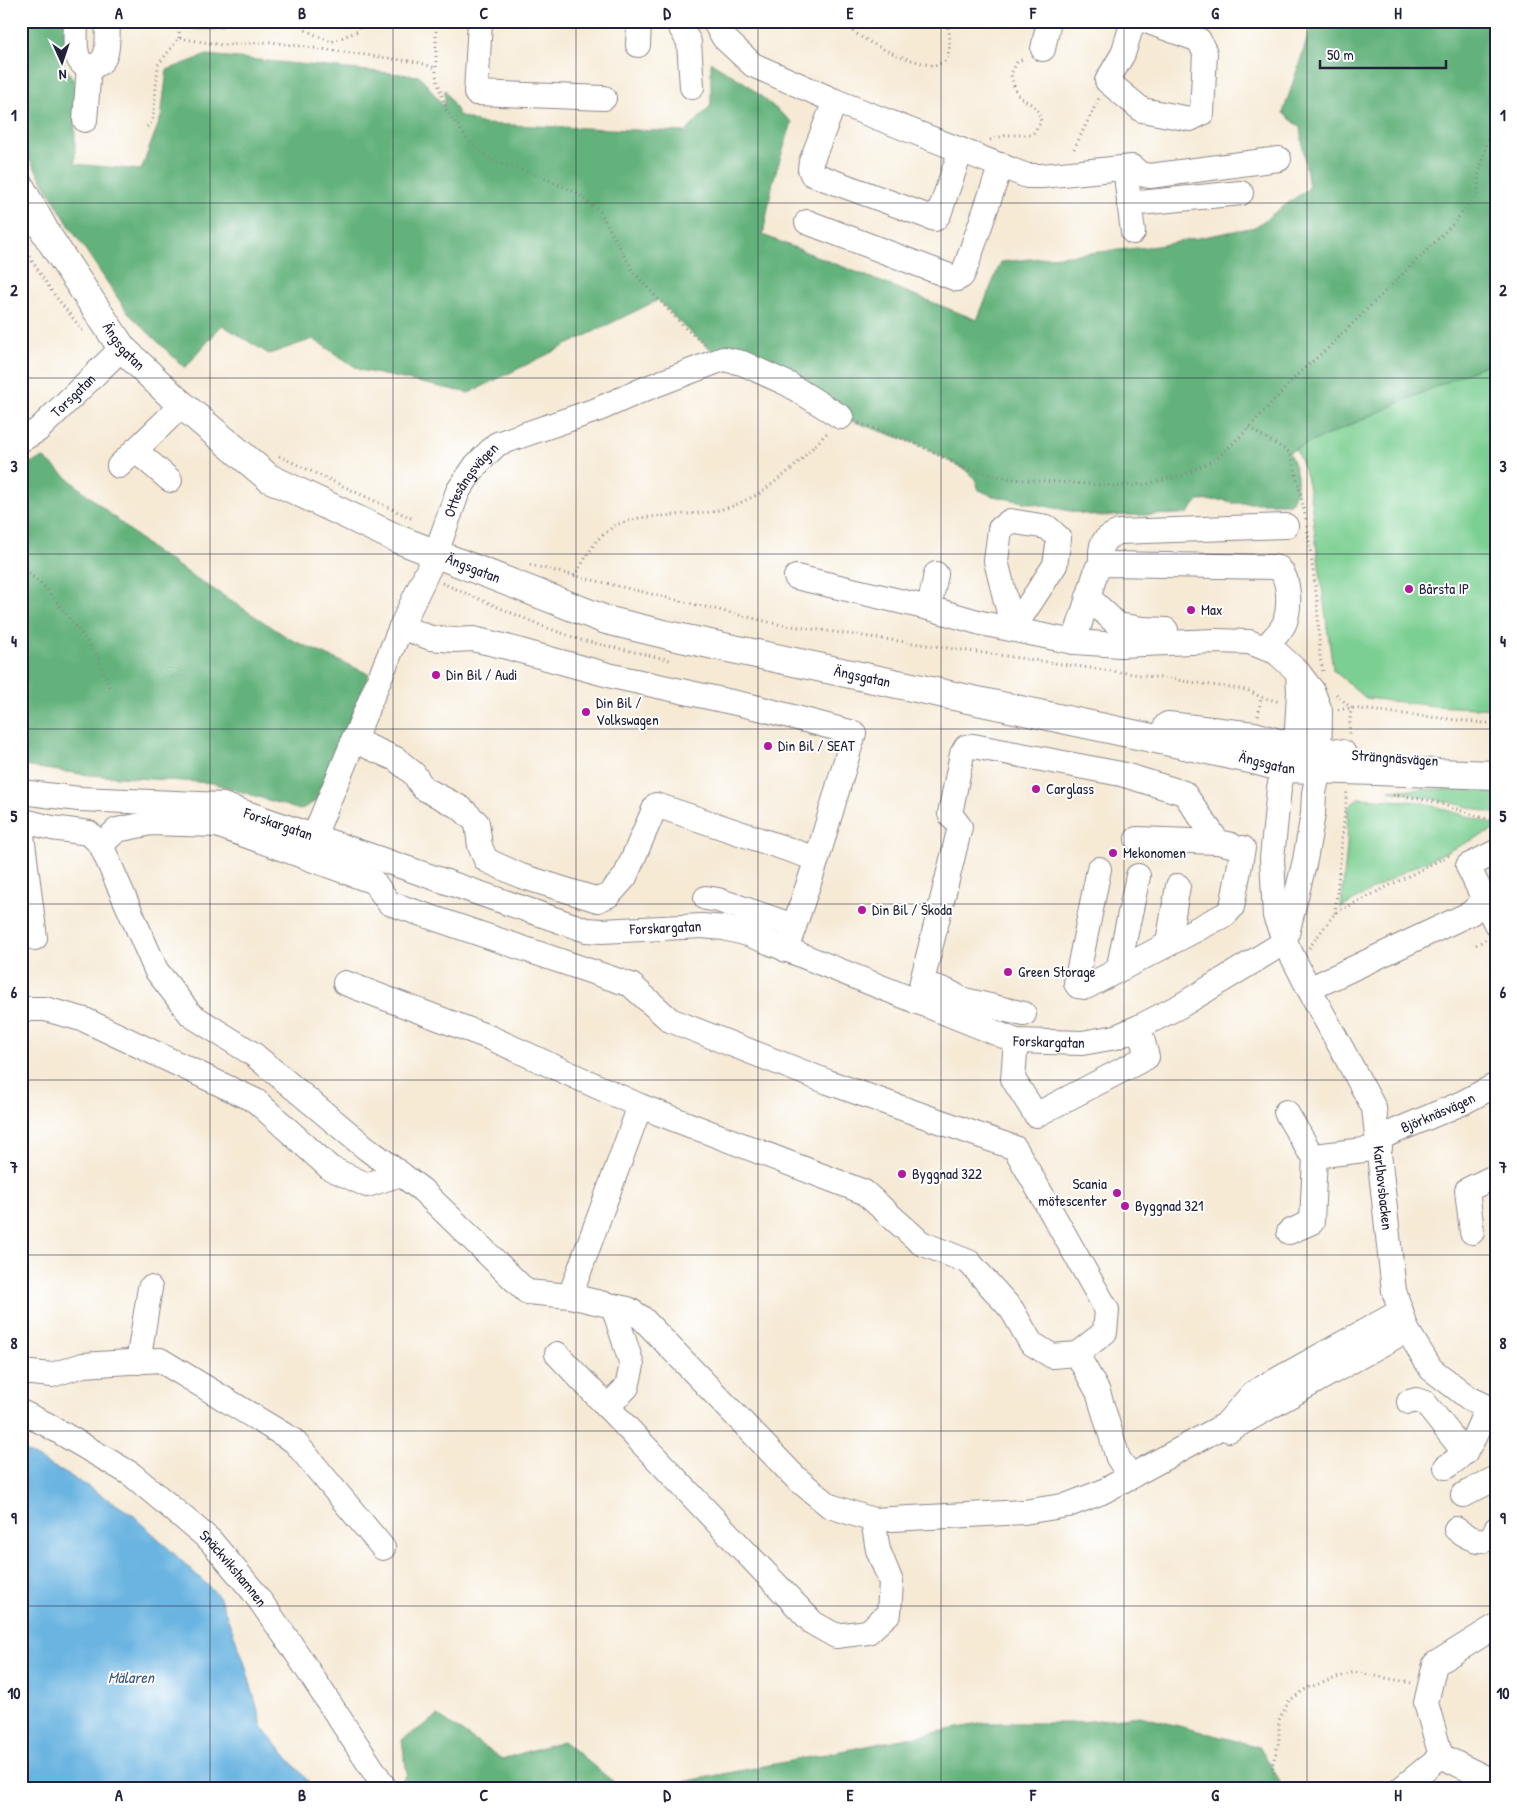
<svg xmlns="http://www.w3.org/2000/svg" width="1517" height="1809" font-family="'Patrick Hand',sans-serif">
  <rect width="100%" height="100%" fill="#fff"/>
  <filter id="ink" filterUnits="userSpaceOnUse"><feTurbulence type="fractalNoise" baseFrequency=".02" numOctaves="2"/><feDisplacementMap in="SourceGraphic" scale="10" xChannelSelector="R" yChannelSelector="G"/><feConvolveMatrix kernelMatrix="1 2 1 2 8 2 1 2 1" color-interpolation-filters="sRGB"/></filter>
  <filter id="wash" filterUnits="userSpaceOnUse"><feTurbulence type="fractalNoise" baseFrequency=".0096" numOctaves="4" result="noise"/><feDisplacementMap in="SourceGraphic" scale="20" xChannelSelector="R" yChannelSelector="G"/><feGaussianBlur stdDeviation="1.12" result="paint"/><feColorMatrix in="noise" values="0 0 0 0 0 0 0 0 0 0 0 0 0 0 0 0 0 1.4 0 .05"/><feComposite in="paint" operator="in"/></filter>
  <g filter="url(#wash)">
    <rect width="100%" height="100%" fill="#f6ead5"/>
    <path fill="#7bcf92" stroke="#4e7866" d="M194 21H225V30L194 29Z
      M1496 360V709L1434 706 1366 698 1333 670C1327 628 1322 585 1316 543 1312 513 1311 476 1295 449Z
      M1496 788V814L1449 802 1389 790Z
      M1358 798 1421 802 1496 825V829L1407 870 1341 908 1347 847 1348 808Z"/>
    <path fill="#64b27c" stroke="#436a5c" d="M21 21H65L63 64 75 82V164L141 170 161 117 167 70 207 55 420 76 444 107 445 90 459 115 483 124 686 132 711 105V62L745 83 792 122 773 181 763 235 977 320 1001 262 1157 246 1255 227 1309 188 1300 127 1283 113 1313 21H1496V360L1289 452C1297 472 1302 482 1291 503H1232L1224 500 1198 501 1187 514 1096 516 993 496 979 490 975 479 963 468 917 444 841 417 723 359 686 329 658 300 469 393 360 370 313 339 269 354 222 325 185 368 128 313 70 227 21 145Z
      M44 458 153 550 290 639 369 674 316 801 300 810 213 783 88 775 30 767 21 764V466Z
      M438 1716 502 1759 563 1741 621 1788H399L398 1786 407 1774 402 1740Z
      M1140 1716 1260 1747 1284 1788H652L984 1723H1071Z"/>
    <path fill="#69b4e1" stroke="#466b8e" d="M21 1449 79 1481 133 1515 219 1596 244 1661 263 1729 314 1788H21Z"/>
  </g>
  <g filter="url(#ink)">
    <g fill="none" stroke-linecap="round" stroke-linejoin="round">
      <g stroke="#8c8688" stroke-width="26">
        <g id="minor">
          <path d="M76 21C76 34 71 70 93 66 98 65 103 61 105 56 109 47 107 32 108 21"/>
          <path d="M480 21 476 93 604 98"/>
          <path d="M677 21 689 42 692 87"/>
          <path d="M714 21 724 38 753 65 835 101 1027 176H1042L1132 167 1140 174 1150 176 1279 159"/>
          <path d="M1133 21 1123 54 1107 81 1142 110 1190 119 1202 113 1205 53 1199 40 1146 21"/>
          <path d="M638 45 639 21"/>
          <path d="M1043 49 1049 21"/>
          <path d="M835 101 811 162 810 169 812 174 935 219 939 214 961 150"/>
          <path d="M85 120 89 66"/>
          <path d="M1125 168 1133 232"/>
          <path d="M1129 204 1241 193"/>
          <path d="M807 222 957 279 962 276 965 269 1001 165"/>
          <path id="s1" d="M21 440 38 430 122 348"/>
          <path d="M135 450 170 480"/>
          <path d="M119 466 182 405"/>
          <path d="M1010 521 1047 527 1059 538 1055 565 1013 629 996 561 1000 529Z"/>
          <path d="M1101 565C1101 545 1099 540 1119 532L1286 526"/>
          <path d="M796 577 929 608"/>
          <path d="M1088 597 1118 625 1143 629 1166 630"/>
          <path d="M401 627 431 638 454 640 473 639 503 646 612 676 759 708 854 733 817 859 786 950"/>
          <path d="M1074 642 1097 569 1101 565 1109 564 1273 567 1279 568C1290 580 1290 607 1285 622 1282 631 1271 640 1265 648"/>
          <path id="s2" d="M1298 672 1299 692 1296 748 1284 768 1279 788 1272 858 1275 916 1285 942 1309 989 1374 1108 1394 1291 1407 1330 1431 1369 1469 1398 1496 1411"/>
          <path d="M353 740 396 759 414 774 423 788 461 808 477 823 480 846 486 860 521 876 598 900 609 895 625 877 656 805 817 859"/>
          <path id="s3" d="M21 792 79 799 223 805 586 930 602 931 702 926 724 928 748 934 1016 1041 1082 1043 1116 1037 1139 1027 1180 1006 1285 942 1305 860 1313 814 1314 793 1319 769 1320 711 1312 690 1298 672 1276 652 1249 642 1215 641 1120 645 1074 642 981 623 929 608 936 574"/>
          <path d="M21 820 52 828 89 833 101 845 117 830 151 823 217 825 374 882 389 903 631 985 670 1020 828 1082 1015 1148 1107 1310 1105 1332 1077 1354 1098 1392 1118 1458 1131 1477"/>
          <path d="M21 827 35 938"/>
          <path id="s4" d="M314 836 401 627 436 553 458 491 476 465 497 444 599 409 647 388 723 359 742 363 788 384 841 417"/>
          <path d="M1137 839 1218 842 1231 845"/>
          <path d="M101 845 156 970 191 1015 253 1054 366 1148 422 1190 527 1292 570 1296 613 1306 628 1309 642 1318 796 1478 830 1506 873 1520 1024 1512 1068 1505 1102 1492 1225 1425 1253 1393 1401 1311"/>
          <path d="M1496 852 1468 866 1496 924"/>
          <path d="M1099 869 1076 983 1078 986 1086 987 1226 914 1232 907 1243 848"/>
          <path d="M706 898 718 900 794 926"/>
          <path d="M1168 943 1178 886"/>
          <path d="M1118 970 1138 876"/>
          <path d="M345 983 491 1038 640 1106 864 1192 921 1243 969 1262 1012 1310 1031 1343 1052 1356 1077 1354"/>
          <path d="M922 984C936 987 949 990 960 999L1024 1014"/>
          <path d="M1309 989 1471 913 1484 900"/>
          <path d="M917 1002 960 827 950 814 962 754 966 747 973 746 1121 774 1184 793 1218 842"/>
          <path d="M21 1009H45L85 1020 256 1101 330 1168 367 1185 401 1174"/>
          <path d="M1016 1041 1013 1079 1036 1115 1147 1057 1139 1027"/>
          <path d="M1286 1112 1308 1149 1315 1156 1380 1148"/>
          <path id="s5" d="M1379 1138 1462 1103 1496 1085"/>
          <path d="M1289 1232 1312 1222 1315 1156"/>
          <path d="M1472 1232 1467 1190 1496 1176"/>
          <path d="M570 1296 640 1106"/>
          <path d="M557 1354 813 1623 836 1636 868 1632 889 1613 891 1582 878 1550 873 1520"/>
          <path d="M138 1362 150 1288"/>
          <path d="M21 1372 52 1375 83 1365 160 1360 294 1441 383 1548"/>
          <path d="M1409 1402 1416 1400 1425 1403 1465 1453"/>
          <path d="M607 1407 627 1387 632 1365 613 1306"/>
          <path id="s6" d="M21 1412 46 1424 131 1474 210 1540 253 1591 290 1643 385 1788"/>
          <path d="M1229 1430 1407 1330"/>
          <path d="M1446 1467C1473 1450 1475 1435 1487 1407"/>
          <path d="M1463 1495 1496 1478"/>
          <path d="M1456 1529C1467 1538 1489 1549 1496 1529"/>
          <path d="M1441 1756 1496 1783"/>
          <path d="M1402 1788 1441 1756 1426 1703 1435 1664 1496 1626"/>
        </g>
      </g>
      <g stroke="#8c8688" stroke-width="30">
        <g id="major">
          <path id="s7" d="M21 188 47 235 122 348 175 399 269 478 398 539 606 620 672 636 1250 759 1284 768 1496 775"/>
          <path d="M1168 726 1254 736 1296 748 1342 754"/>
        </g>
      </g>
      <path stroke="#8c8688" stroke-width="3" stroke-dasharray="1 4" stroke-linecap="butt" d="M302 21 305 30 331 42 358 31 362 21
        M436 21V75L445 108 471 144 492 161 542 177 577 193 600 212 634 273 686 329 707 346
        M842 21C861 43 907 61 935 66L947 60C950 45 952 35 945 21
        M745 31 751 21
        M179 38 180 21
        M147 127 153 121 158 65 179 38 222 45 270 42 417 62 436 68
        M990 140 1007 135H1032L1041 122C1037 100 1027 106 1018 94 1014 88 1012 81 1011 74L1017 62 1025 58
        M1074 149 1099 98
        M21 244 53 293 83 331
        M859 423 917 444 963 468 1011 479 1118 486 1146 484 1183 475 1217 458 1243 434 1299 373 1328 348 1452 225 1478 193 1479 172 1487 143 1496 125
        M1249 428 1289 452 1294 464 1306 520
        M279 456 413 519
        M1307 526 1317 600 1320 657 1323 671
        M530 565 777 624 1247 690 1261 697 1280 702
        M21 567 45 587 97 654 109 687
        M574 576 597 540 615 525 639 518 711 512 733 506 759 494 793 468 828 432
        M442 583 542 626 581 640 670 660
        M1336 694 1351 708 1349 736
        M1338 710 1351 708 1484 723H1496
        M1258 716 1261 697
        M1393 795C1410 797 1427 799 1443 805 1461 810 1478 817 1496 821
        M1335 913 1347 790
        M1476 945 1487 939
        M1309 948 1335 913 1452 854
        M1277 1788 1272 1766 1279 1741V1720L1289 1701 1307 1688 1354 1672 1412 1683"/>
      <use href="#minor" stroke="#fff" stroke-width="24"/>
      <use href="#major" stroke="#fff" stroke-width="28"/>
    </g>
  </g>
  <path fill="none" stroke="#22223b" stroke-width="1" stroke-opacity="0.55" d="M210 21V1788M393 21V1788M576 21V1788M758 21V1788M941 21V1788M1124 21V1788M1307 21V1788M21 203H1496M21 378H1496M21 554H1496M21 729H1496M21 904H1496M21 1080H1496M21 1255H1496M21 1431H1496M21 1606H1496"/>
  <g fill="#b5179e" stroke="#fff" stroke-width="2">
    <circle cx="1409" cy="589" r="5"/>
    <circle cx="1191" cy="610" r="5"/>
    <circle cx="436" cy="675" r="5"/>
    <circle cx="586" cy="712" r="5"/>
    <circle cx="768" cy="746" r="5"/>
    <circle cx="1036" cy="789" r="5"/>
    <circle cx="1113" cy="853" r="5"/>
    <circle cx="862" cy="910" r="5"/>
    <circle cx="1008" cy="972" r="5"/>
    <circle cx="902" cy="1174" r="5"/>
    <circle cx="1117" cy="1193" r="5"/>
    <circle cx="1125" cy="1206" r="5"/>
  </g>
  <g text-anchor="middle" stroke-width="4" stroke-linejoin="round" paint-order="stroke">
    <g font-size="15" fill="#22223b" stroke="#fff">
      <text dy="5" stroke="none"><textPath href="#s7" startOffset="189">Ängsgatan</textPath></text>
      <text dy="5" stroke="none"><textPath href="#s1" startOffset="69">Torsgatan</textPath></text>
      <text dy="5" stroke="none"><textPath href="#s4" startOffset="390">Ottesångsvägen</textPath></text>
      <text dy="5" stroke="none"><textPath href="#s7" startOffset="609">Ängsgatan</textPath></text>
      <text dy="5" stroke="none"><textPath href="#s7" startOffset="1014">Ängsgatan</textPath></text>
      <text transform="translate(1395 758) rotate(4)" y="5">Strängnäsvägen</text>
      <text dy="5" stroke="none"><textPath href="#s7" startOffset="1428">Ängsgatan</textPath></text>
      <text dy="5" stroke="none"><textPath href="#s3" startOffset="261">Forskargatan</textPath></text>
      <text dy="5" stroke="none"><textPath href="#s3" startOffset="666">Forskargatan</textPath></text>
      <text dy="5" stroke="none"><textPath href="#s3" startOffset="1071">Forskargatan</textPath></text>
      <text dy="5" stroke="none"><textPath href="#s5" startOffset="64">Björknäsvägen</textPath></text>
      <text dy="5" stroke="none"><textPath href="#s2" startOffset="545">Karlhovsbacken</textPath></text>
      <text dy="5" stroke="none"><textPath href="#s6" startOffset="266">Snäckvikshamnen</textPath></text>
    </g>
    <g font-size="15" fill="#22223b" stroke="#fff" text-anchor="start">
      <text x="1419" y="594">Bårsta IP</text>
      <text x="1201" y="615">Max</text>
      <text x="446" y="680">Din Bil / Audi</text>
      <text x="596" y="708">Din Bil /<tspan x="596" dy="17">Volkswagen</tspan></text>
      <text x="778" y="751">Din Bil / SEAT</text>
      <text x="1046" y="794">Carglass</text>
      <text x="1123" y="858">Mekonomen</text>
      <text x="872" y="915">Din Bil / Škoda</text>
      <text x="1018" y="977">Green Storage</text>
      <text x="912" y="1179">Byggnad 322</text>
      <text x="1107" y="1189" text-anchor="end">Scania<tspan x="1107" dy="17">mötescenter</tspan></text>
      <text x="1135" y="1211">Byggnad 321</text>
    </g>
    <g font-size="16" font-style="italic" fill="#3e5c7d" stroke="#fff">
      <text x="131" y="1683">Mälaren</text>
    </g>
  </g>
  <rect width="1517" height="1809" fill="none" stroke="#fff" stroke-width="55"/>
  <g transform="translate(62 62) rotate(177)" stroke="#ffffff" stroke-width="4" paint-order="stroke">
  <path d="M0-4L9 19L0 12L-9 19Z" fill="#22223b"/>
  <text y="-8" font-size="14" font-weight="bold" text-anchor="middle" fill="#22223b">N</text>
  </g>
  <path d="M1320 60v8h126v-8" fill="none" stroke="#22223b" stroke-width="2.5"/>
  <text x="1327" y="60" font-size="15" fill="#22223b" stroke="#ffffff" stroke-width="4" paint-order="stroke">50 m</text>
  <rect x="28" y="28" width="1462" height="1754" fill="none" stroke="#22223b" stroke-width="2"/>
  <g font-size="16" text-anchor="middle" font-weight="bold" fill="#22223b">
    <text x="119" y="19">A</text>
    <text x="302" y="19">B</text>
    <text x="484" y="19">C</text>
    <text x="667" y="19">D</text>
    <text x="850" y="19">E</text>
    <text x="1033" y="19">F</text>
    <text x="1215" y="19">G</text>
    <text x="1398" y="19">H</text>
    <text x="14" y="121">1</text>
    <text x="1503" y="121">1</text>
    <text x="14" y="296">2</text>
    <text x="1503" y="296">2</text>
    <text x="14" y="472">3</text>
    <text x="1503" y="472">3</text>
    <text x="14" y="647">4</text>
    <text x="1503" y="647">4</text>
    <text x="14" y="822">5</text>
    <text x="1503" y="822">5</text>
    <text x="14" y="998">6</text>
    <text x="1503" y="998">6</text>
    <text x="14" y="1173">7</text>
    <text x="1503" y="1173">7</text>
    <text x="14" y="1349">8</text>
    <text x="1503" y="1349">8</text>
    <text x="14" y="1524">9</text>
    <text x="1503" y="1524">9</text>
    <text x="14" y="1699">10</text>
    <text x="1503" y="1699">10</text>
    <text x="119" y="1801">A</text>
    <text x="302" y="1801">B</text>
    <text x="484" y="1801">C</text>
    <text x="667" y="1801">D</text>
    <text x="850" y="1801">E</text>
    <text x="1033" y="1801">F</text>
    <text x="1215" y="1801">G</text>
    <text x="1398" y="1801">H</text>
  </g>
</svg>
